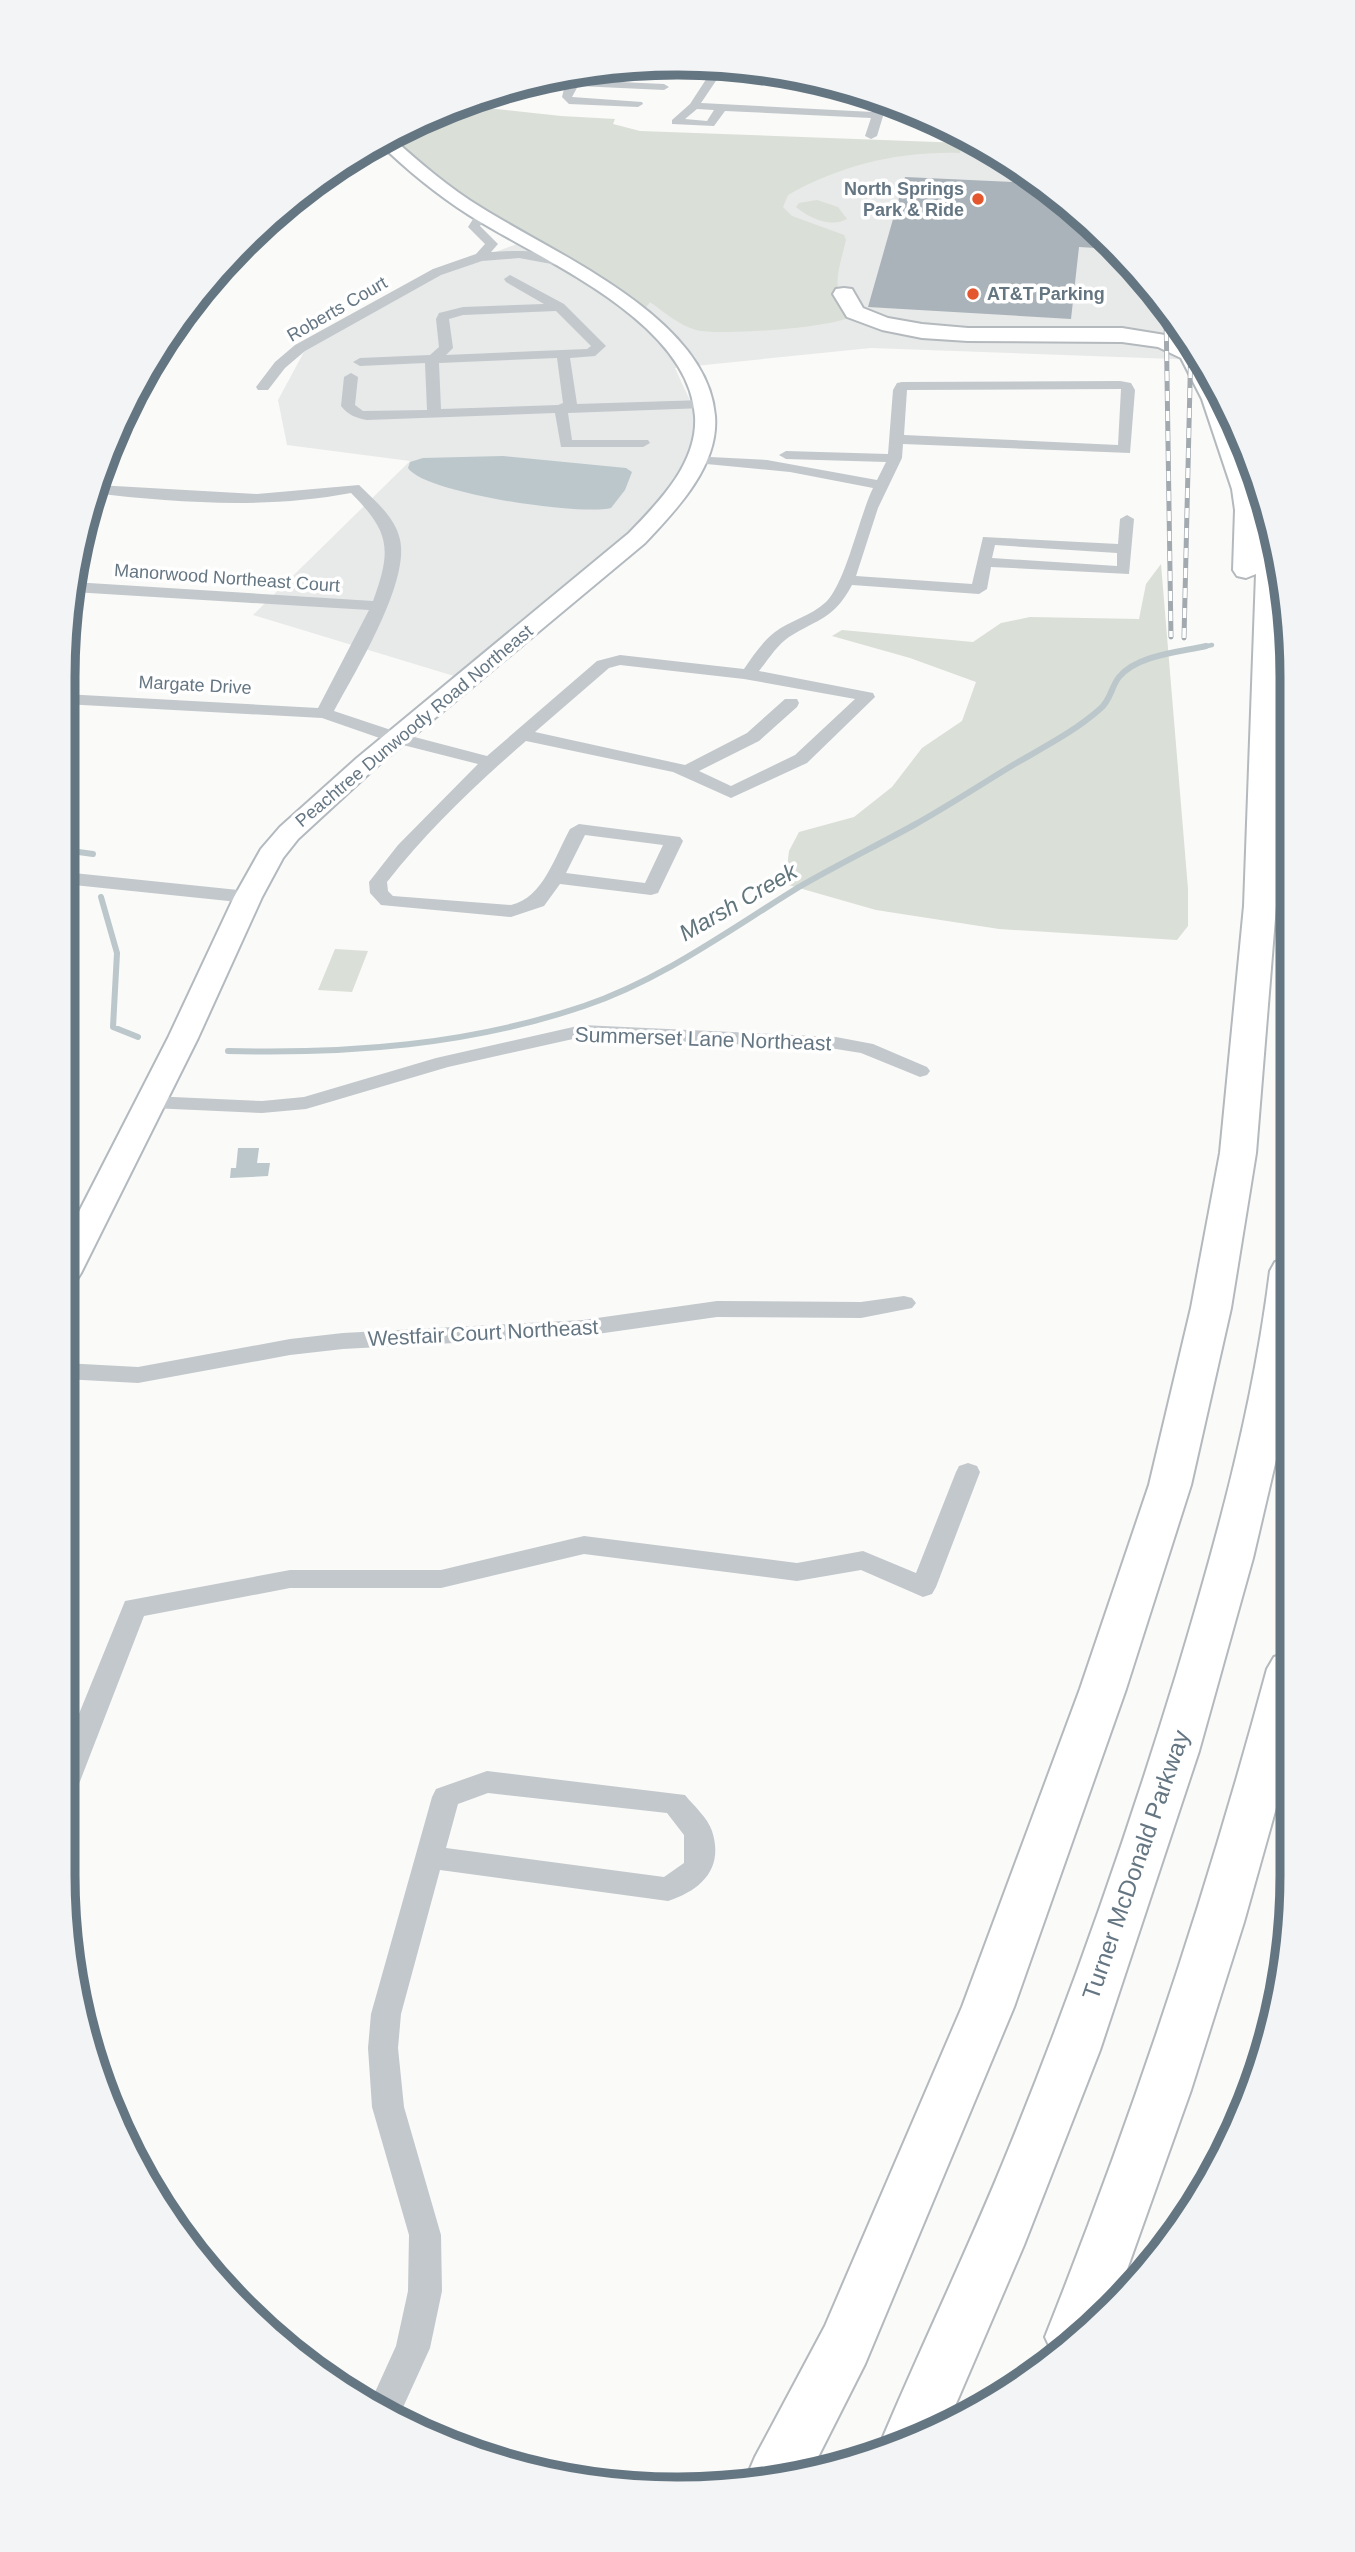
<svg xmlns="http://www.w3.org/2000/svg" width="1355" height="2552" font-family="Helvetica,sans-serif">
  <rect width="100%" height="100%" fill="#fafaf8"/>
  <path fill="#e8e9e9" d="M752 141 983 149 1082 215 1188 336 1201 360 871 348 675 368 705 433 673 495 477 683 253 615 410 461 287 445 278 400 305 350 438 273 517 244 640 317Z"/>
  <path fill="#dadfd7" d="M460 105 561 116 615 119 613 124 640 131 963 143 960 153C899 151 841 165 788 195L783 207 792 216 844 235 846 240C838 273 831 286 848 318 824 328 721 336 696 330 679 325 664 312 650 302L640 317 517 244 423 183 385 139Z
    M817 200 838 207 847 219C831 228 809 218 796 207L799 203Z
    M1161 564 1188 889V926L1177 940 999 929 876 910 785 884 789 851 799 832 854 817 892 787 922 748 962 721 976 682 910 658 832 636 842 630 973 642 1001 623 1030 617 1139 619 1146 584Z
    M335 949 368 951 352 992 318 990Z"/>
  <path fill="#bbc7cb" d="M503 456 626 468 632 472 625 490 611 508C580 516 424 493 408 468L410 462 423 458Z
    M238 1148H259L257 1163H270L268 1176 230 1178 231 1168H236Z"/>
  <g fill="none" stroke-linecap="round" stroke-linejoin="round">
    <path stroke="#bbc7cb" stroke-width="4.5" d="M1198 648 1212 645"/>
    <path stroke="#bbc7cb" stroke-width="6" d="M64 850 93 854
      M101 897 117 953 113 1027 138 1037
      M228 1051C349 1054 469 1045 584 1006 663 979 729 930 799 887 837 865 876 846 914 825 948 806 980 785 1013 765 1042 748 1074 732 1100 709 1111 700 1111 687 1119 677 1137 655 1180 652 1206 646"/>
  </g>
  <path fill="#aab3b9" d="M905 177 1034 183 1082 215 1112 249 1079 247 1071 319 868 307Z"/>
  <g fill="none" stroke-linecap="round" stroke-linejoin="round">
    <g stroke="#b3babf" stroke-width="4">
      <path id="secondary" d="M390 136C419 162 449 188 482 208 555 254 708 318 715 416 719 466 676 510 645 543L375 768 298 839 283 858 262 897 198 1038 81 1273 76 1281 64 1284V1241L168 1038 234 897 261 849 280 827 357 758 629 533C659 502 698 463 695 416 689 320 540 260 469 215 436 194 406 169 378 142Z"/>
    </g>
    <g stroke="#b4b9bd" stroke-width="4">
      <path id="highway" d="M844 288 852 289 863 308 888 318 922 324 968 328H1122L1165 335 1194 346C1224 402 1260 460 1260 526L1267 524 1283 582 1276 906 1256 1153 1231 1308 1191 1485 1126 1689 1014 2007 865 2364 813 2467 749 2484 746 2478 755 2457 825 2326 962 2007 1080 1689 1149 1485 1191 1308 1220 1153 1244 906 1256 574 1246 578 1237 576 1233 570 1235 510 1232 489 1202 399 1181 358 1158 347 1122 342 968 341 922 338 882 330 847 317 833 294 836 289Z
        M1289 1259V1404L1253 1558 1199 1751 1100 2050 1024 2245 946 2427 886 2445 883 2437C924 2340 970 2245 1009 2148 1072 1993 1127 1835 1176 1675 1216 1542 1253 1409 1270 1271L1275 1262Z
        M1290 1652V1758L1244 1922 1191 2090 1114 2306 1052 2352 1045 2337C1132 2118 1206 1896 1267 1669L1274 1657Z"/>
    </g>
    <path fill="#c3c8cc" fill-rule="evenodd" d="M716 64 726 66 701 103 873 112 878 99 887 103 877 136 871 139 865 136 871 118 725 111 714 126 672 124V120L690 104ZM697 109 714 110 707 121 685 119Z
      M687 65V69L683 70 646 67Z
      M578 73 577 80 664 84 669 87 664 90 578 86 572 97 642 102 643 104 638 107 569 104 562 97 564 89 527 85 541 81 566 83 569 75Z
      M477 213H485L487 216 480 226 498 244 491 252C512 251 546 248 563 261L557 265 519 258 482 261 441 275 305 351 285 368 268 390H258L256 387 275 362 295 345 433 269 476 254 485 244 468 227Z
      M510 275 564 304 606 346 595 356 570 358 577 404 704 400 711 404 704 408 568 413 572 440H648L650 443 643 447H561L555 413 367 420C356 418 348 415 341 406L344 377 351 373 358 377 355 405 363 411 427 410 425 363 360 366 353 362 360 358 430 355 439 347 436 319 439 313 463 307 544 304 506 282 504 279ZM556 311 591 346 587 349 446 355 453 348 449 319 463 315ZM557 358 563 403 558 405 441 409 439 363Z
      M1120 381 1131 383 1135 390 1130 453 903 444 902 458 878 508 856 576 972 584 983 537 1118 544 1120 519 1127 515 1134 519 1129 574 991 567 987 589 979 594 852 585C833 620 819 618 789 637 777 645 768 660 759 671L873 693 875 697 807 763 731 798 673 772 526 741C476 784 428 830 387 882L388 891 393 896 511 905C543 898 555 856 570 829L579 824 680 837 683 841 658 893 651 895 560 884 544 906 511 917 381 905 370 893 369 882 398 845 478 764 391 742 322 718 64 704V694L318 708 369 610 73 592V582L373 601C392 549 390 532 351 493 267 509 178 503 93 493L97 485 257 494 359 485C374 500 393 515 399 536 413 578 355 672 334 711L403 734 487 756 597 661 620 655 744 669C753 656 763 641 775 632 791 620 811 616 826 602 846 582 859 517 873 488L790 472 696 463 691 462V456L767 460 877 480 886 462 786 459 779 455 786 451 888 454 893 390 897 383 902 382ZM1121 389 1118 445 904 435 907 390ZM995 545 1117 553V566L992 558ZM620 665 744 679 855 699 795 755 731 786 699 771 759 741 797 707 799 703 797 699H785L747 733 685 765 535 732 609 668ZM585 835 663 845 645 883 566 873Z
      M64 872 248 891 257 897 248 903 64 884Z
      M582 1025 836 1037 873 1044 927 1067 930 1071 927 1075 920 1077 861 1053 836 1049 582 1037 448 1067 306 1109 262 1113 151 1108 144 1106 141 1102 144 1098 151 1096 262 1101 304 1097 436 1058Z
      M904 1296 912 1298 916 1303 912 1308 861 1318 717 1317 583 1336 343 1349 290 1355 138 1383 64 1379V1363L138 1367 290 1339 343 1333 583 1320 717 1301 861 1302Z
      M968 1463 977 1466 980 1472 936 1587 932 1594 923 1597 861 1570 797 1581 584 1554 441 1588H290L144 1616 77 1789 73 1797 63 1800V1753L125 1601 290 1570H441L584 1536 797 1563 863 1551 916 1573 956 1472 959 1466Z
      M487 1771 685 1795C693 1805 708 1818 712 1831 724 1868 702 1890 668 1901L440 1870 401 2014 398 2048 404 2107 441 2235 442 2291 430 2348 400 2414 371 2401 396 2346 408 2291 409 2235 372 2107 368 2048 371 2014 432 1797 436 1789ZM488 1793 667 1813 684 1835V1863L664 1877 446 1848 458 1804Z"/>
    <use href="#secondary" fill="#fff" fill-rule="evenodd"/>
    <use href="#highway" fill="#fff" fill-rule="evenodd"/>
    <g stroke="#a2aab0" stroke-width="5">
      <path id="rail" d="M1166 311 1171 637
        M1184 638 1191 341"/>
    </g>
    <use href="#rail" stroke="#fff" stroke-width="3.5" stroke-dasharray="10" stroke-linecap="butt"/>
  </g>
  <g fill="#e4572e" stroke="#fff" stroke-width="2.5">
    <circle cx="978" cy="199" r="7"/>
    <circle cx="973" cy="294" r="7"/>
  </g>
  <g text-anchor="middle" stroke-width="7" stroke-linejoin="round" paint-order="stroke">
    <g font-size="18" font-weight="bold" fill="#657683" stroke="#fff" text-anchor="end">
      <text x="964" y="195">North Springs<tspan x="964" dy="21">Park &amp; Ride</tspan></text>
      <text x="987" y="300" text-anchor="start">AT&amp;T Parking</text>
    </g>
    <g font-size="18" fill="#657683" stroke="#fff">
      <text transform="translate(337 309) rotate(-30)" y="6">Roberts Court</text>
      <text transform="translate(227 578) rotate(4)" y="6">Manorwood Northeast Court</text>
      <text transform="translate(195 685) rotate(3)" y="6">Margate Drive</text>
      <text transform="translate(414 726) rotate(-40)" y="6">Peachtree Dunwoody Road Northeast</text>
    </g>
    <g font-size="21" fill="#657683" stroke="#fff">
      <text transform="translate(703 1039) rotate(2)" y="7">Summerset Lane Northeast</text>
      <text transform="translate(483 1333) rotate(-3)" y="7">Westfair Court Northeast</text>
    </g>
    <g font-size="23" font-style="italic" fill="#60757c" stroke="#fff">
      <text transform="translate(738 902) rotate(-30)" y="8">Marsh Creek</text>
    </g>
    <g font-size="24" fill="#657683" stroke="#fff">
      <text transform="translate(1136 1865) rotate(-71)" y="8">Turner McDonald Parkway</text>
    </g>
  </g>
  <path d="M0 0H1355V2552H0ZM677 75H678A602 602 0 0 1 1280 677V1875A602 602 0 0 1 678 2477H677A602 602 0 0 1 75 1875V677A602 602 0 0 1 677 75Z" fill="#f3f4f5" fill-rule="evenodd"/>
  <path fill="none" stroke="#657683" stroke-width="9" d="M677 75H678A602 602 0 0 1 1280 677V1875A602 602 0 0 1 678 2477H677A602 602 0 0 1 75 1875V677A602 602 0 0 1 677 75Z"/>
</svg>
